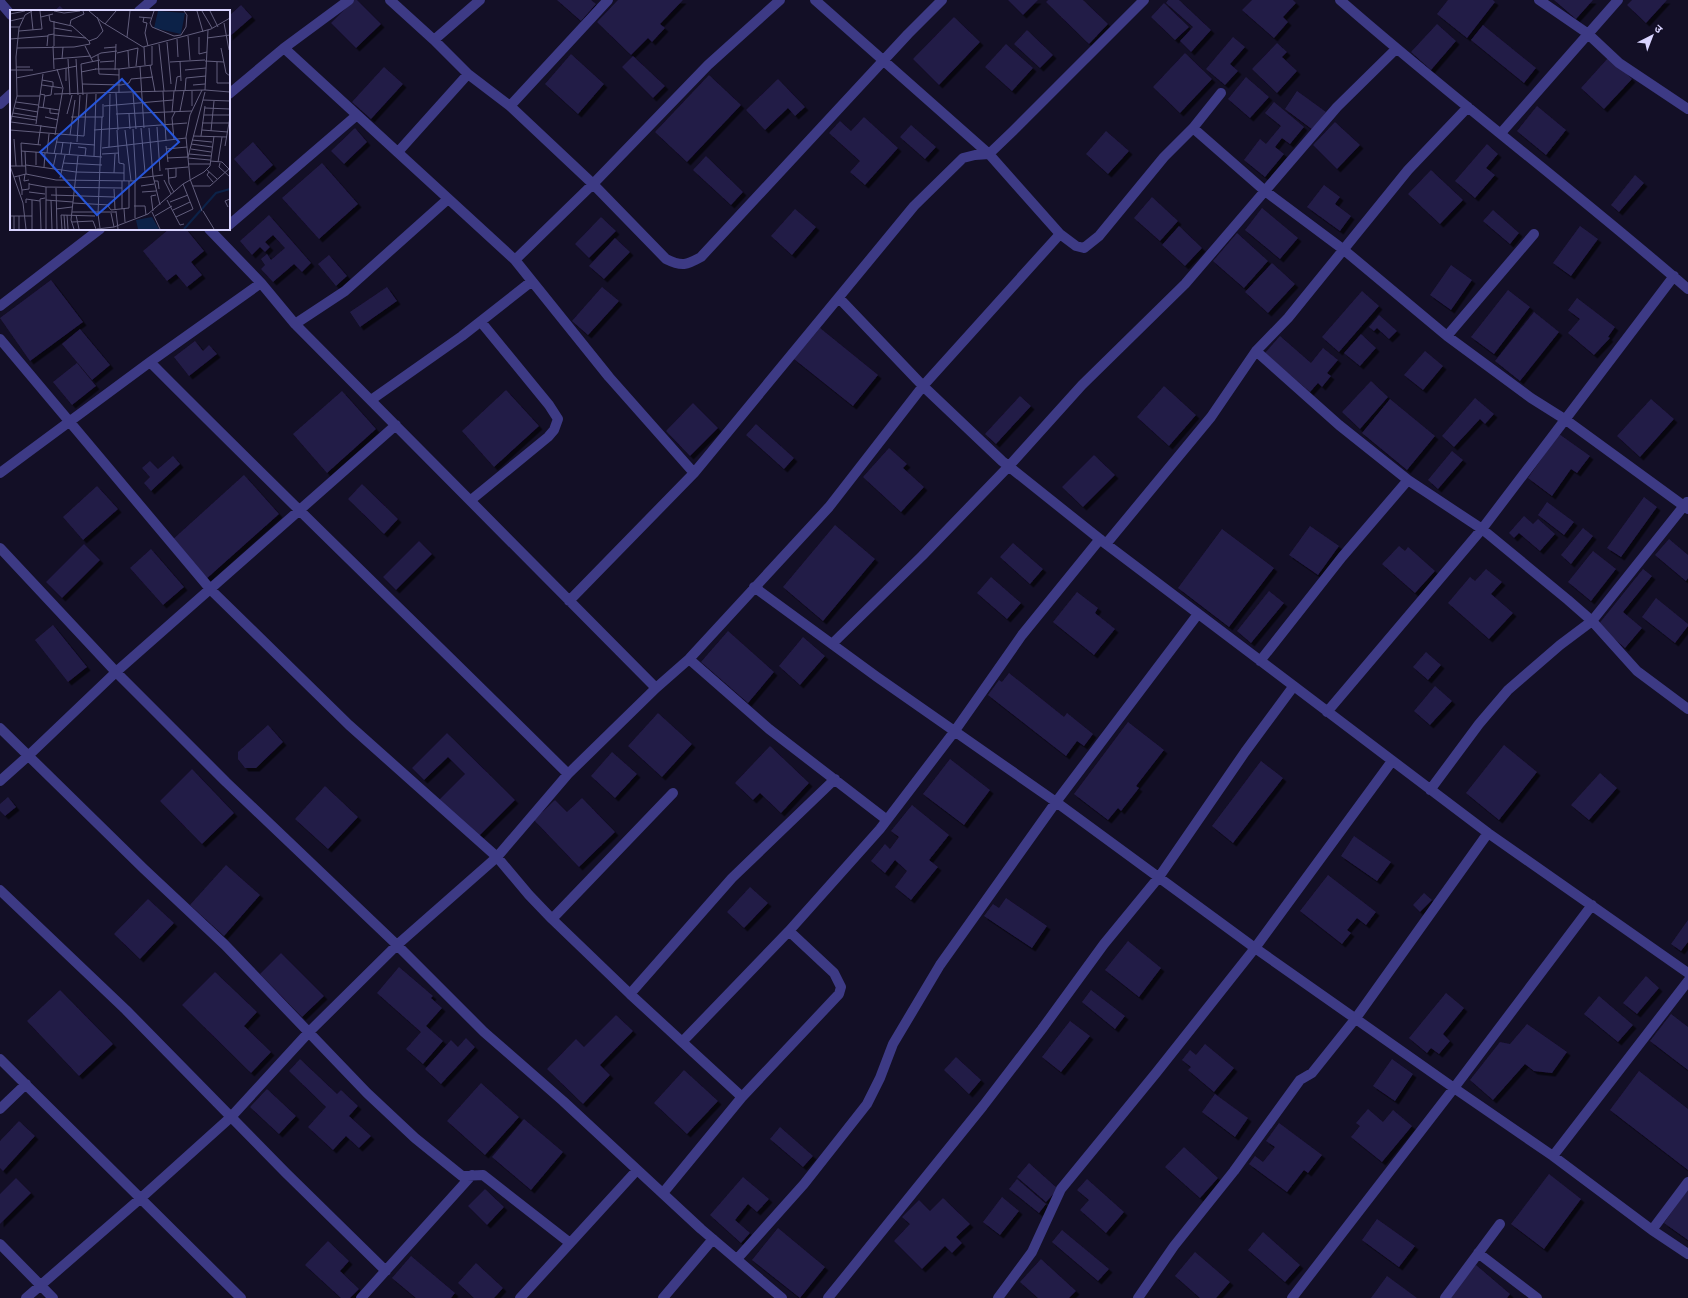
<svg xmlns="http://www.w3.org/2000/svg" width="1688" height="1298" font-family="Roboto,'Noto Sans Devanagari',sans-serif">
  <defs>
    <filter id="shadow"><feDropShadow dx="3.5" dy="3.5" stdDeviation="0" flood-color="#0009"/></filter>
  </defs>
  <rect width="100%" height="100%" fill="#130f26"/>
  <path fill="#241b47" filter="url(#shadow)" d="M354 0H357L381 24 356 48 331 23Z
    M557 0H591L596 4 581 21Z
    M618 0H683L660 24 665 28 652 42 648 38 631 55 597 22Z
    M1008 0H1038L1023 15Z
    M1048 0H1083L1108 24 1089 44 1046 2Z
    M1168 0H1179L1211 30 1191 52 1180 41 1193 27 1166 3Z
    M1252 0H1293L1296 3 1283 17 1288 22 1274 38 1242 10Z
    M1448 0H1493L1495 2 1467 38 1437 14Z
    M1554 0H1593L1576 19Z
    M1632 0H1667L1646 23 1627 5Z
    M1164 3 1189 27 1175 40 1151 17Z
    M241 5 252 17 229 37V16Z
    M60 6 65 11H54Z
    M954 17 980 42 939 85 913 59Z
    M1437 24 1456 41 1431 70 1411 52Z
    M1483 25 1536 68 1524 83 1471 40Z
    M1027 30 1053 55 1040 68 1014 44Z
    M1233 37 1245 47 1230 64 1238 71 1225 85 1206 69Z
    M1277 43 1287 52 1282 57 1297 71 1277 93 1252 69Z
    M1006 44 1033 68 1012 91 985 67Z
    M1185 53 1212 79 1180 113 1153 87Z
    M571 54 604 84 578 114 545 84Z
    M633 56 665 86 653 98 622 67Z
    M1609 57 1632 79 1604 109 1581 88Z
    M384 67 403 84 371 119 352 102Z
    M709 75 741 105 687 162 655 132Z
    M1246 77 1269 97 1250 118 1228 99Z
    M778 79 805 107 795 116 788 108 765 130 746 110Z
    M1297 91 1326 112 1313 130 1285 109Z
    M1274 102 1304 127 1290 144 1282 138 1275 147 1284 154 1265 177 1244 160 1260 139 1266 144 1281 126 1265 113Z
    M1537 106 1566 130 1546 155 1517 131Z
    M864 117 898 148 865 185 850 172 860 161 829 133 840 121 851 131Z
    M1335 122 1360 145 1337 169 1313 145Z
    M911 125 936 147 925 159 900 137Z
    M355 128 367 142 344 164 331 151Z
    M1106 131 1129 151 1108 174 1086 154Z
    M253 142 273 165 254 182 234 159Z
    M1487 144 1498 154 1486 168 1495 175 1475 198 1455 181Z
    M706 156 743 192 731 205 693 170Z
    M322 163 358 204 319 239 282 198Z
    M1431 170 1463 200 1440 224 1408 194Z
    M1635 175 1644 183 1619 212 1611 205Z
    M1324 185 1340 197 1335 204 1351 216 1340 231 1307 207Z
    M1152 197 1178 221 1160 241 1134 218Z
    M1262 208 1298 238 1280 259 1245 230Z
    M795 209 816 227 792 255 771 236Z
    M1493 210 1519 233 1510 244 1483 221Z
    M269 215 311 263 302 272 294 264 273 282 261 269 265 265 261 259 267 254 271 260 285 248 273 235 265 242 270 247 265 252 260 247 252 255 240 241Z
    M601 217 616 231 589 258 575 244Z
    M1179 226 1202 248 1185 266 1162 245Z
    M1580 226 1598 239 1571 276 1553 263Z
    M169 229H186L204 251 191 262 202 275 187 287 176 274 167 281 143 251Z
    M1237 233 1268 261 1244 288 1213 261Z
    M615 238 630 252 604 279 589 266Z
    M329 255 347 276 336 286 318 264Z
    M1272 263 1295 284 1268 313 1245 292Z
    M1451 265 1472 280 1451 310 1430 295Z
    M51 280 83 322 30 361 0 318Z
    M387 287 397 301 360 327 350 312Z
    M602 287 619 301 588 335 572 321Z
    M1508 290 1530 307 1494 354 1471 337Z
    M1362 291 1379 306 1339 352 1322 337Z
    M1577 298 1615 327 1608 337 1610 338 1594 355 1568 333 1580 319 1568 310Z
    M1534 312 1559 332 1520 381 1495 361Z
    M1379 315 1397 331 1389 339 1377 328 1374 331 1369 327Z
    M820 328 878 375 853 406 794 359Z
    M80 329 110 365 92 380 62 344Z
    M1361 334 1376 348 1360 366 1344 353Z
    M1280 336 1311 363 1323 348 1338 360 1327 373 1331 376 1322 387 1318 383 1310 392 1265 353Z
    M195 341 203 351 209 345 217 354 189 376 174 357Z
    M1425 351 1443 366 1423 390 1404 375Z
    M77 363 96 386 72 405 53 382Z
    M1371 381 1388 397 1360 429 1342 412Z
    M1164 386 1196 415 1169 446 1137 417Z
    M506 390 539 426 494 467 462 431Z
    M342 391 376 429 327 473 293 434Z
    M1020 396 1031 406 996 444 985 434Z
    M1475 398 1494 414 1485 424 1480 419 1454 447 1442 436Z
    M1390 399 1435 436 1407 470 1362 433Z
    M1651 399 1674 419 1640 457 1617 436Z
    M693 403 718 428 690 456 666 431Z
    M756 424 794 458 784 469 746 435Z
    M1559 434 1590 456 1577 473 1571 469 1552 496 1528 478Z
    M889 448 907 464 903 468 924 487 901 512 863 477Z
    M1452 451 1463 460 1438 489 1428 480Z
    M1094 455 1115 475 1083 507 1062 487Z
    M173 456 180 464 151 491 144 483 150 477 142 468 150 461 158 469Z
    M244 475 279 514 205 580 170 542Z
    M362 484 398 519 384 534 348 499Z
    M97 486 118 509 83 540 63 517Z
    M1644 497 1657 507 1621 557 1607 548Z
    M1547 502 1574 522 1564 535 1538 515Z
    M1524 516 1533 524 1538 519 1555 534 1540 551 1519 533 1514 538 1509 533Z
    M835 525 875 559 823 621 783 587Z
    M1310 526 1339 546 1318 575 1289 555Z
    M1583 528 1593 536 1571 564 1561 555Z
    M1222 529 1274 568 1229 627 1178 588Z
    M1669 539 1688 555V578L1686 581 1655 555Z
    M419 541 432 554 396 590 383 577Z
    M1013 543 1043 569 1030 584 1000 557Z
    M84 544 100 560 62 598 46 582Z
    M1399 546 1405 551 1408 547 1435 571 1415 593 1382 564Z
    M151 549 184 587 163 605 130 568Z
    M1593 551 1616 569 1591 601 1568 582Z
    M1486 569 1502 582 1491 594 1513 613 1489 639 1448 603 1470 577 1475 581Z
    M1643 569 1652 576 1623 612 1642 628 1625 648 1598 625Z
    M991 577 1021 603 1007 619 977 593Z
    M1269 591 1284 603 1251 643 1237 631Z
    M1077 592 1098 608 1095 613 1115 629 1094 655 1053 622Z
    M1656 598 1688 624V626L1675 643 1642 617Z
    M53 625 87 667 68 682 35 640Z
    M728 631 774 672 748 703 701 662Z
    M803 637 825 656 800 685 779 666Z
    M1426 652 1441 665 1428 680 1413 667Z
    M1009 673 1064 717 1067 713 1093 734 1084 746 1077 741 1066 756 988 695 999 680 1002 682Z
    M1435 686 1452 701 1430 725 1414 711Z
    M658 713 692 744 662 777 628 746Z
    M1128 722 1164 750 1136 786 1139 788 1121 811 1118 808 1108 820 1074 794Z
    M268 725 283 742 256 768H245L238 759V752Z
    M447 733 515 800 477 838 439 800 465 774 448 757 424 780 412 768Z
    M1504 745 1537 772 1499 820 1466 793Z
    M770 746 809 783 781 813 760 793 753 800 735 783Z
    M612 752 637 774 615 798 591 776Z
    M950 759 990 790 964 825 923 794Z
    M1261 761 1283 778 1233 843 1212 826Z
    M192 769 234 813 202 844 160 801Z
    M1600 773 1617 788 1589 820 1571 805Z
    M325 786 358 817 328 849 295 819Z
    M8 797 16 807 5 816 0 811V804Z
    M582 798 615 832 579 867 534 820 555 800 567 812Z
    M912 805 949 835 929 860 938 867 911 900 895 887 907 871 895 860 885 873 871 861 885 844 890 849 899 837 891 831Z
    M1354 836 1391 862 1377 881 1341 856Z
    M226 865 260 895 224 936 190 905Z
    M1328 875 1376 912 1366 925 1357 918 1347 930 1351 933 1342 944 1300 911Z
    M750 887 768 903 744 928 727 912Z
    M1424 893 1432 900 1420 912 1413 905Z
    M1006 898 1047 926 1032 948 984 916 993 904 999 908Z
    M148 899 174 923 140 959 114 934Z
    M1688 920V942L1681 951 1671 944Z
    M1128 941 1161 968 1139 997 1105 970Z
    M281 953 324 996 302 1017 260 974Z
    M399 967 433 996 431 998 442 1008 426 1026 443 1041 423 1064 406 1049 421 1032 377 993Z
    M215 972 257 1012 244 1026 271 1052 251 1073 182 1005Z
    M1646 976 1659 988 1637 1014 1623 1003Z
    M60 990 113 1044 79 1076 27 1021Z
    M1091 990 1125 1016 1115 1029 1082 1002Z
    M1446 993 1464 1008 1443 1034 1450 1041 1439 1054 1431 1048 1427 1053 1409 1038Z
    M1599 996 1633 1025 1618 1042 1584 1014Z
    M1671 1014 1688 1027V1070L1650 1041Z
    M616 1015 633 1031 600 1065 610 1075 583 1104 547 1069 576 1039 584 1047Z
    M1070 1021 1090 1036 1061 1072 1042 1057Z
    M1527 1024 1567 1052 1552 1073 1534 1071 1525 1064 1493 1100 1470 1080 1500 1042 1510 1044Z
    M466 1038 475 1047 441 1084 425 1069 451 1040 458 1047Z
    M1205 1044 1234 1068 1214 1092 1188 1070 1191 1067 1182 1060 1190 1050 1196 1055Z
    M956 1057 981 1080 969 1094 944 1070Z
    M300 1059 337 1094 341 1090 358 1106 349 1116 371 1136 359 1148 346 1136 333 1150 308 1127 326 1107 289 1071Z
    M1392 1059 1413 1074 1395 1101 1373 1086Z
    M684 1070 718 1101 687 1134 654 1103Z
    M1639 1071 1688 1109V1170L1610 1110Z
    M481 1083 519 1117 485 1155 447 1121Z
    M267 1089 296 1116 279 1134 250 1107Z
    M1215 1094 1248 1118 1235 1137 1202 1112Z
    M1368 1109 1383 1122 1393 1110 1412 1126 1382 1162 1351 1137 1360 1126 1356 1123Z
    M524 1119 563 1152 531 1190 492 1157Z
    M19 1121 35 1136 3 1171 0 1168V1141Z
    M1279 1123 1322 1155 1308 1173 1304 1170 1287 1192 1249 1164 1255 1156 1263 1162 1275 1147 1266 1141Z
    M780 1127 813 1156 803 1167 770 1139Z
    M1184 1147 1218 1178 1200 1198 1165 1167Z
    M1029 1163 1058 1189 1046 1202 1017 1177Z
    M1549 1174 1581 1199 1544 1249 1511 1224Z
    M743 1177 769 1199 757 1212 748 1204 735 1220 750 1233 741 1243 710 1215Z
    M16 1178 31 1193 0 1224V1194Z
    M1017 1179 1046 1204 1039 1213 1009 1189Z
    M1087 1179 1124 1212 1106 1233 1080 1210 1089 1200 1077 1190Z
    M485 1189 504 1207 487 1225 468 1206Z
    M1688 1189V1240L1664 1223Z
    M1002 1197 1019 1211 1000 1235 983 1222Z
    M943 1198 970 1224 956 1237 962 1243 952 1253 945 1246 922 1269 894 1241 910 1224 902 1217 919 1200 930 1211Z
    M1377 1219 1415 1246 1399 1267 1362 1240Z
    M778 1228 825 1267 800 1298 752 1260Z
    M1062 1230 1109 1269 1098 1281 1052 1242Z
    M1263 1232 1300 1265 1285 1282 1248 1250Z
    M328 1241 349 1261 340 1271 359 1289 350 1298H341L305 1265Z
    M1195 1252 1230 1282 1216 1298H1200L1175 1276Z
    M411 1256 455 1293 451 1298H416L392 1278Z
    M1041 1259 1076 1291 1069 1298H1038L1020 1282Z
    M476 1263 503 1288 494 1298H474L458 1283Z
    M1476 1265 1510 1294 1507 1298H1449Z
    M1387 1276 1417 1298H1371Z"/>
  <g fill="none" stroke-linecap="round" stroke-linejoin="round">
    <path stroke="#3d3a85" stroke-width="10" d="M390 0 434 40 468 74 510 106 593 184 666 259C682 267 687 265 701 257L908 34 942 0
      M815 0 989 154 1060 234 1076 246 1084 248 1099 236 1164 157 1193 128 1221 93
      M1340 0C1453 99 1574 190 1688 289
      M1539 0 1587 33 1619 63 1688 109
      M0 2 11 15
      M139 11 152 0
      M434 40 480 0
      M284 48 515 260 609 377 694 473
      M229 94 284 48 349 0
      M0 104 11 94
      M510 106 608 0
      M1193 128 1265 191 1344 250 1447 336 1531 398 1566 420 1688 509
      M1501 133 1618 0
      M398 152 468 74
      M229 225 357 115
      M209 229 261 283 295 324 656 688
      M515 260 593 184 708 65 780 0
      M839 298 923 386 1002 461 1106 544 1488 833 1688 973
      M0 306 100 229
      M295 324 345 291 448 199
      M1447 336 1534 234
      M0 339 211 590 349 725 497 857 529 895 552 919 630 994 742 1097
      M1256 351 1339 425 1408 480 1482 529 1568 600 1592 621 1637 671 1688 709
      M150 362C288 501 429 636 568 774
      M371 400 462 336 532 281
      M0 473 150 362 261 283
      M471 500 548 437 554 430 558 419 549 405 481 322
      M1106 544 1211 417 1256 351 1288 318 1408 170 1468 107
      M0 548 116 672 226 782 397 945 484 1032 563 1101 701 1229 782 1298
      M754 587 877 677 1056 802 1255 948 1454 1088 1553 1156 1652 1230 1688 1254
      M569 601 694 473 914 206 963 158 975 155 989 154 1013 131 1144 0
      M832 644 922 556 1009 466 1082 385 1185 284 1337 107 1396 49
      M689 659 769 729 887 820
      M1260 661 1342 557 1408 480
      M1327 712 1482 529 1674 276
      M0 728 144 869 225 945 367 1093 415 1138 462 1176 483 1175 570 1243
      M0 781 28 756 116 672 396 425
      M1430 790 1479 724 1508 690 1560 645 1592 621 1687 502
      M0 890 126 1010 286 1173 386 1271
      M552 919 673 793
      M630 994 732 878 835 779
      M683 1041 789 931
      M0 1059 241 1298
      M0 1109 26 1084
      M1553 1156 1688 981
      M663 1193 742 1097 839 994 841 987 834 973 789 931 880 829 954 732 1022 635 1100 539
      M1652 1230 1688 1182
      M0 1244 53 1298
      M1478 1253 1537 1298
      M737 1259 804 1184 867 1104 880 1078 893 1044 940 965 1056 802 1198 614
      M26 1298 141 1198 231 1117 309 1032 397 945 497 857 568 774 656 688 689 659 829 507 923 386 1060 234
      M361 1298 472 1175
      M520 1298 637 1170
      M663 1298 713 1239
      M828 1298 983 1106 1042 1029 1104 944 1159 877 1245 752 1293 687
      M998 1298 1032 1252 1061 1189 1156 1073 1255 948 1392 761
      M1138 1298 1174 1246 1234 1171 1300 1080 1312 1073 1356 1018 1488 833
      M1292 1298 1454 1088 1592 905
      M1445 1298 1500 1224"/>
  </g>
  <g transform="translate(10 10)">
    <rect width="220" height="220" fill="#130f26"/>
    <path d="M148 1 175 3 171 24 144 18ZM142 207 149 219H128L126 210Z" fill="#0c2248"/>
    <path fill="none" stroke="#0c2248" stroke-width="2" d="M174 219 206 183 220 179"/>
    <path fill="none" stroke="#625e7d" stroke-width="1" d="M21 1 23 20M44 1 54 3 70 1M79 1 92 12 133 37 201 19 220 8M144 1 140 13 142 17 164 26 171 25 176 17 177 5 174 1M187 1 193 22M192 1 202 18M200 1 208 17M0 4 15 1M31 7 43 4M129 7 141 8M134 7 133 12 137 13 135 23 138 36M0 11 13 8M214 13 219 40M95 14 106 1M60 15 61 10 74 4 73 1M44 18 62 21M9 21 32 19 30 1M0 23V17H9M44 25 76 28M178 26 180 50M117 27 120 1M189 27V44L197 42M197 28 220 25M0 29 38 26M167 29 168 47M79 31 87 28 93 21 87 7M157 32 161 74M149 34 154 81M37 36 38 25 44 24M43 36 44 59M44 36V11M75 36 83 52M134 37 135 55M7 38 64 37 80 34 79 31 62 16 40 11 39 5M94 38 106 37M211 38 216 63 220 66M118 41 119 57M107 43 128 38M88 45 89 64 109 65M81 48 91 43 107 41M44 49 81 46M52 49 53 37M58 49 60 85M66 49 68 85M170 51 171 71M195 51 214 52M90 52 104 51M160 52 195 50M207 52V73H220M140 55 145 82M126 56 128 38M130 56 134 118M6 57H20M56 58V71M85 59H109L142 55V36M0 60H23M105 60 106 34M175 60 196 58M71 62 86 59M6 68 67 56M32 70 43 72V77M72 74 111 75 119 73 121 69 143 67M32 75 52 78M183 75 195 74M192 80 180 105 176 127 180 169 192 201M195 80 198 20M153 81 156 130M165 81 167 67 171 66M175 81 176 68 196 66M106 83 108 120M109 83V59M123 83 126 119M30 84 35 85 33 98M44 84 195 80 220 82M73 85 71 54 90 50M7 86H30M35 86 41 85 42 77M193 90 220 91M6 92 28 95M94 96 163 90M182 96V81M29 97 49 100M5 98 28 102M40 98V103L49 104M195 98 220 99M170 101 174 81M162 102 164 81M3 103 27 107M57 104 62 85M106 104 182 101M119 104 120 119M194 105H220M0 106 26 110M35 107 48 110M61 107H93V94M1 112 46 118M192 113H219M0 114 7 86 6 47 9 18 15 5 22 1M26 114 33 64M147 117 150 161M131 118 135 162M139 118 143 166 150 195M0 120 74 126 77 84M84 120 177 113M107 120 109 153 114 154V171M115 120 121 171M192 120 218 122M201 121 204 91M45 125 53 78 47 59M60 125 65 90M183 126 217 127M191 126 195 96M4 129 6 156M164 130 162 108 165 102M182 130 202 132M46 132 85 135M67 132 70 85M181 134 202 137M28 135 31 115M156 136 158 152M215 136 220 107M68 137 76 138 75 146M99 137 100 84M92 138 176 128M156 139 177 137M181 139 201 142M11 141 92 147M15 141 16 164M37 143 39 124M44 144 48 125M51 144 53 132M92 144 109 143M179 144 201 146M59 145 61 132M84 146 86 84M157 148 178 147 195 82M178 148 200 150M200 151 212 152 220 160M208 152 212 127M53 153 92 155M210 153 209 157 220 167M178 154H200M16 155 66 162 114 163M26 155V142M0 156 13 193 16 219M0 156H16M12 156 11 133 31 135M34 157 35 143M43 158 46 144M155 159 178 157M158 159 159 173 164 182M196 159 207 169M199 162 197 165 203 172M104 163 105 144M15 164 14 171 19 170M9 166 12 180M4 167 16 164 46 170 126 171 123 119M50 168 55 145M129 168 153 165M159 168 166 167V158M154 170 161 184M112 171V199M125 171V208M144 171H148L149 179M19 174 36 177 112 178M131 176 144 174M183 176H200L220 158M36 177V219M46 178 47 219M104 179 105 199M19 182 35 184M132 182 146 181M12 185V180L19 179V173M41 185 104 187M22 190V219M36 190 63 192M41 190 42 219M157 190 170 215 174 214M160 192 178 185M16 193V189L30 191M63 193 100 195M98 196 101 200 119 198V171M124 196H135L136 205M218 197 215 191 220 189M46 199 62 197M114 199 115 212M163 200 180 192M106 201 108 219M143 201 141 186 146 185M193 201 204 219M62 202H106M142 202 150 219M101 203 104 217M54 205 55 219M57 205 58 219M66 205 69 219M0 206H22M4 206V219M9 206V219M145 206 162 196M166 207 183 199 173 174M62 212 83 211 86 219M90 218 88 204 92 107M31 219 30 189 35 188M52 219 51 205 85 206M64 219 61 210 68 146M87 219 104 217 138 204 173 174 194 162 200 156 204 126"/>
    <path fill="#2655da" fill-opacity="0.15" stroke="#2655da" stroke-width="2" d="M112 69 169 132 87 205 30 142Z"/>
    <rect width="220" height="220" fill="none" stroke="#d9d4ff" stroke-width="2"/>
  </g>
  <g transform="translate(1652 36) rotate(42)" stroke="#130f26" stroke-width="3" paint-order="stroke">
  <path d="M0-3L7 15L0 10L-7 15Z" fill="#d9d4ff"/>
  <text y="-6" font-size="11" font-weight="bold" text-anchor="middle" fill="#d9d4ff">उ</text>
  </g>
</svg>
